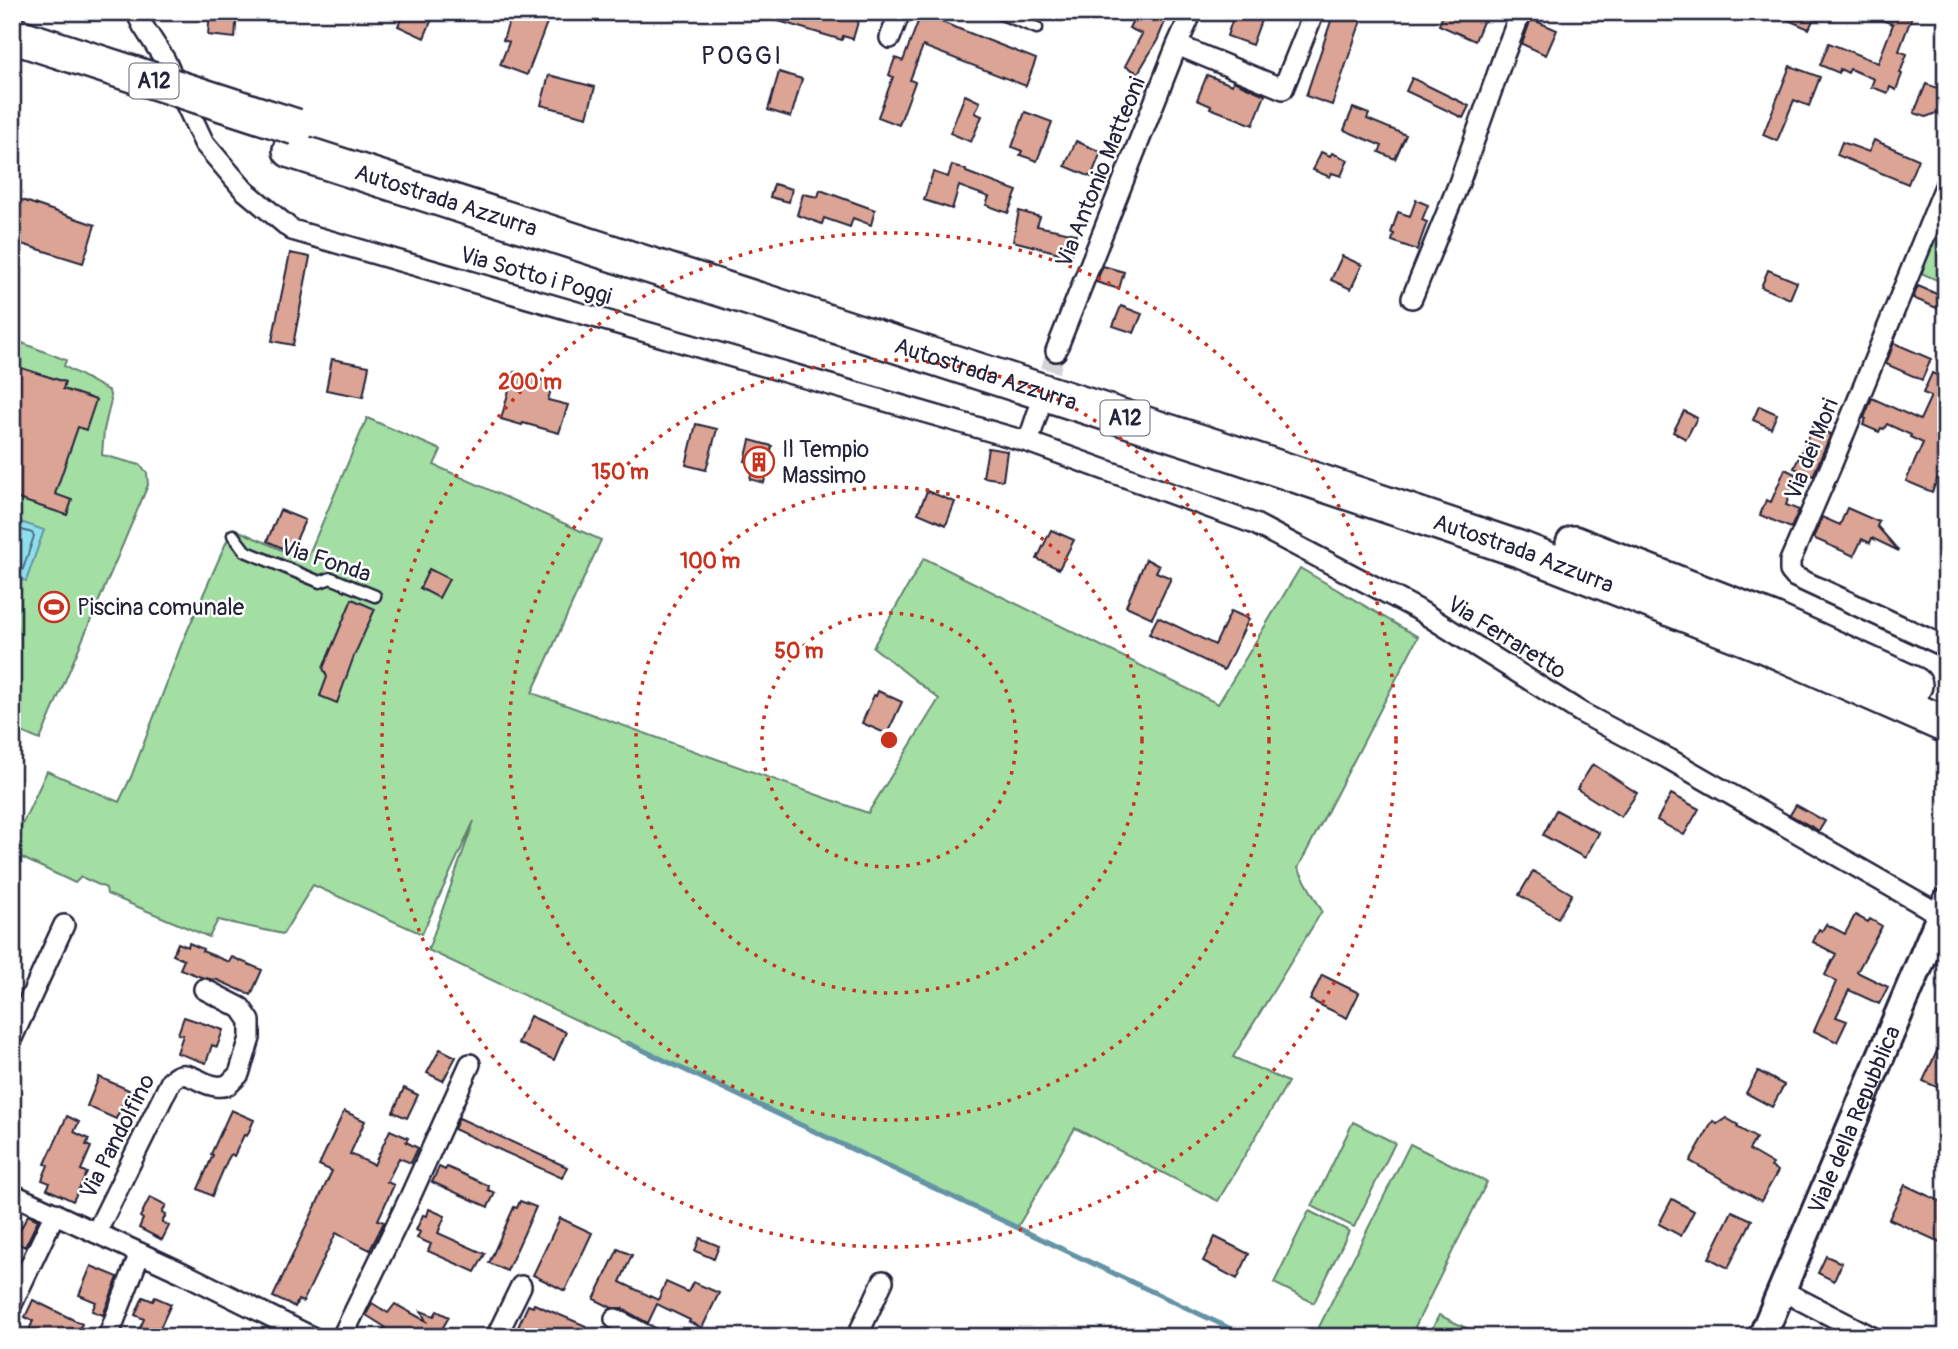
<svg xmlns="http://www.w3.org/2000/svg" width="1958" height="1349" font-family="Pangolin,sans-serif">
  <rect width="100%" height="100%" fill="#fff"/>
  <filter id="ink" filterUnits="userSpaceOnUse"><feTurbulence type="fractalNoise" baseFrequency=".0143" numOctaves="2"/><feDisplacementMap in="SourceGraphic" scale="14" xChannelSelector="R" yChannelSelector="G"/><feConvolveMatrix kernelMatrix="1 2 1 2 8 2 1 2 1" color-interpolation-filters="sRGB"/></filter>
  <g filter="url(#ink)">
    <path fill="#a3dea3" stroke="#62806f" stroke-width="2" d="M1946 211V284L1921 273Z
      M12 339 66 360 64 366 109 391 111 400 104 430 102 455 140 465 147 473 148 485 40 740 12 728Z
      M367 418 441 450 434 465 601 540 532 693 868 813 939 699 873 647 924 558 1218 704 1300 568 1418 637 1298 868 1322 911 1233 1057 1288 1082 1218 1201 1075 1128 1017 1228 428 950 474 821 422 934 313 885 283 934 218 920 209 937 107 894 106 888 81 877 75 883 12 853V846L47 771 119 802 131 777 182 643 229 536 235 529 306 561Z
      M1353 1122 1395 1143 1354 1227 1312 1206Z
      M1410 1144 1487 1182 1410 1337H1314Z
      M1309 1211 1349 1231 1314 1303 1274 1283Z
      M1439 1315 1483 1336 1482 1337H1428Z"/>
    <path fill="#8fdeec" stroke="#6393a5" stroke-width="2" d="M12 519 44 530 26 581 12 576Z"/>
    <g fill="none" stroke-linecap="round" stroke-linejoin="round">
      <path stroke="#4e6d82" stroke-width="2" d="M12 527 32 533 34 536 23 569 20 571 12 570"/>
      <path stroke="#6393a5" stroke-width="5" d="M628 1043 1248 1337"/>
    </g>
    <path fill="#dba494" stroke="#22223b" stroke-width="2" d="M210 12H237L235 38 208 35Z
      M404 12H435L424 38 398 26Z
      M512 12H551L527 75 500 65 509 42 503 40Z
      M763 12H851L860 15 853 39 843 36 842 40 762 16Z
      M1137 12H1169L1157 41 1138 73 1125 66 1142 34 1129 28Z
      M1235 12H1264L1252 45 1227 36Z
      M1334 12H1364L1332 105 1306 96Z
      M1444 12H1487L1475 41 1439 25Z
      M1769 12H1817L1809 29Z
      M1865 12H1901L1912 16 1899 51 1907 54 1900 73 1902 74 1896 90 1890 87 1888 93 1871 87 1874 79 1850 69 1848 73 1840 69 1839 73 1820 65 1829 43 1878 63 1893 24 1865 14Z
      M921 14 1036 59 1026 86 923 46 910 80 915 82 899 125 878 117 893 77 889 75 895 58 903 61Z
      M1531 19 1557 30 1546 55 1522 44Z
      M1790 66 1820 77 1809 106 1794 100 1777 141 1763 135Z
      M779 72 802 79 791 117 768 110Z
      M549 75 595 87 587 117 541 105Z
      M1207 75 1232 85 1233 81 1265 95 1253 125 1210 108 1211 106 1197 100Z
      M1412 78 1469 106 1463 118 1406 91Z
      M1926 84 1946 91V109L1926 117 1914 113Z
      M965 95 980 102 975 113 982 116 971 142 950 133Z
      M1353 108 1369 114 1367 119 1406 135 1395 159 1379 152 1382 146 1344 130Z
      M1025 112 1052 122 1037 161 1020 155 1022 151 1012 147Z
      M1874 140 1918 159 1908 184 1837 155 1842 142 1869 152Z
      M1076 141 1101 152 1091 177 1065 166Z
      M1321 152 1330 156 1332 153 1348 160 1341 176 1332 173 1330 177 1313 170Z
      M952 165 966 170V172L1017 191 1008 213 986 205 989 197 959 186 952 209 924 200 933 172 948 177Z
      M774 184 792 189 789 202 770 197Z
      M820 190 875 210 871 225 853 218 850 227 824 218 822 224 797 215 803 194 818 197Z
      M22 200 95 225 83 263 12 241V203Z
      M1416 200 1428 205 1422 220 1427 222 1417 250 1392 241 1394 234 1391 233 1398 212 1410 216Z
      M1019 211 1040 217 1037 226 1076 234 1071 256 1013 241Z
      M290 253 310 257 293 345 272 341Z
      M1342 256 1362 265 1351 289 1331 280Z
      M1103 266 1124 272 1119 289 1096 282Z
      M1768 270 1797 282 1790 299 1761 287Z
      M1918 286 1946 298V312L1913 298Z
      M1121 306 1142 314 1134 333 1113 326Z
      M1894 343 1931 359 1922 380 1886 364Z
      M332 359 369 366 363 397 326 390Z
      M12 365 65 382 63 389 96 400 86 430 78 427 55 494 72 500 67 515 12 497Z
      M514 372 553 383 548 400 568 405 559 433 523 423 522 425 501 419Z
      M1932 373 1946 379V481L1938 478 1932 492 1906 481 1923 443 1910 437 1911 435 1887 424 1884 429 1881 428 1879 432 1863 425 1866 419 1864 418 1872 398 1920 420 1931 396 1923 393Z
      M1759 406 1777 414 1771 428 1753 420Z
      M1684 411 1697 418 1686 439 1673 432Z
      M696 424 717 429 706 470 686 465Z
      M1813 426 1831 434 1813 476 1794 468Z
      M750 440 772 446 764 483 750 479 753 464 745 461Z
      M988 448 1007 451 1003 480 983 477Z
      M1785 469 1797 475 1786 505 1799 510 1791 528 1760 515 1766 500 1771 502Z
      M927 491 955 502 946 525 918 513Z
      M1847 508 1879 522 1877 526 1899 551 1872 538 1870 543 1862 539 1854 556 1813 538 1822 517 1840 525Z
      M280 510 305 520 291 552 267 541Z
      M1051 530 1074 540 1059 569 1037 559Z
      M1146 559 1159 566 1156 572 1171 578 1152 618 1126 606Z
      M429 569 449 579 439 598 420 588Z
      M352 599 375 609 354 656 337 703 320 696 327 677 323 668Z
      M1231 611 1249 619 1224 670 1149 634 1158 617 1215 645Z
      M878 691 902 702 887 734 862 723 874 695 876 696Z
      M1593 764 1637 793 1621 817 1577 789Z
      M1671 794 1699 809 1684 835 1657 820Z
      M1796 805 1825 821 1819 831 1790 815Z
      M1556 810 1599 833 1585 858 1543 835Z
      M1533 871 1572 894 1558 918 1519 895Z
      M1855 915 1868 922 1870 919 1882 926 1857 972 1888 987 1879 1004 1849 990 1836 1017 1847 1021 1837 1042 1814 1031 1836 982 1825 975 1836 954 1813 942 1819 929 1822 931 1826 924 1845 934Z
      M178 943 188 947 189 943 203 949 202 951 229 962 232 957 262 970 251 995 215 979 214 980 201 977 180 969 184 960 173 955Z
      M1322 975 1359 993 1347 1018 1310 1000Z
      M530 1016 566 1032 554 1060 518 1043Z
      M184 1017 223 1030 217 1047 212 1045 206 1063 177 1053 183 1035 178 1034Z
      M1946 1032V1091L1923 1081Z
      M440 1049 456 1057 443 1081 427 1073Z
      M1758 1071 1784 1085 1772 1107 1746 1093Z
      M99 1077 129 1090 116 1119 87 1106Z
      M404 1088 418 1095 407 1118 393 1112Z
      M231 1110 254 1120 247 1136 244 1135 234 1156 231 1154 227 1161 212 1196 198 1189 213 1155 211 1154Z
      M344 1111 365 1121 350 1154 374 1165 390 1130 408 1138 406 1142 418 1148 411 1163 399 1158 387 1182 394 1185 378 1220 384 1222 370 1250 336 1233 303 1302 298 1300 295 1307 273 1297 332 1171 319 1165Z
      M67 1116 79 1122 74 1132 89 1139 86 1145 91 1147 81 1170 87 1173 73 1201 47 1189 50 1183 42 1180 48 1165 45 1164Z
      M459 1118 567 1167 562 1178 454 1129Z
      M1726 1118 1738 1125 1737 1127 1756 1138 1749 1150 1773 1164 1771 1167 1778 1171 1761 1201 1690 1161 1713 1121 1717 1124Z
      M439 1167 445 1170 447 1167 489 1186 488 1190 495 1193 488 1207 432 1182Z
      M1905 1185 1946 1204V1245L1889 1219Z
      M150 1197 166 1205 162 1213 166 1215 162 1222 169 1226 162 1240 139 1228 143 1219 140 1217Z
      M1672 1199 1694 1211 1681 1236 1659 1224Z
      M520 1201 536 1207 507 1271 489 1263 514 1207 517 1208Z
      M429 1209 445 1216 438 1233 485 1254 475 1272 428 1251 431 1244 417 1238 420 1232 416 1230 423 1215 427 1216Z
      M1732 1211 1752 1220 1728 1268 1709 1258Z
      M28 1215 38 1220 25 1247 14 1241Z
      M560 1218 592 1233 565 1291 533 1275Z
      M1215 1237 1249 1254 1237 1279 1203 1261Z
      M700 1238 719 1246 714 1259 695 1251Z
      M618 1249 632 1255 620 1282 658 1300 666 1282 688 1292 693 1282 719 1293 702 1328 689 1322 690 1320 657 1304 648 1323 621 1308H612L594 1299Z
      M1826 1256 1842 1263 1834 1281 1818 1273Z
      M91 1266 118 1277 103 1315 92 1311 96 1302 79 1295Z
      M143 1297 153 1301 155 1297 171 1304 156 1337H136L144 1319 135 1315Z
      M33 1300 82 1324 75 1337H26L33 1321 25 1317Z
      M372 1303 388 1313 395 1304 426 1321 421 1311 434 1316 437 1311 449 1317 442 1329 456 1337H379L385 1327 366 1315Z
      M534 1304 586 1326 581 1337H540L518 1327 528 1305 533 1307Z"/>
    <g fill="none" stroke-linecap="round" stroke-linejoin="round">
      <path stroke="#d3d3d8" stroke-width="19" stroke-dasharray="19 10" stroke-linecap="butt" d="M1042 398 1056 351"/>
      <g stroke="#22223b" stroke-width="15">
        <path id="service" d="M996 12 1037 28
          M233 535 245 551 320 582 331 578 375 596"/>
      </g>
      <g stroke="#22223b" stroke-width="24">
        <path id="minor" d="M136 12 143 26 165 60 204 143 244 190 292 230 1028 442 1255 524 1417 609 1582 713 1669 759 1946 918
          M890 38 900 12
          M1177 45 1283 89 1314 12
          M1946 184 1831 466 1790 561V571L1795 577 1946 647
          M1412 298 1459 183 1504 55 1521 12
          M1056 351 1177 45 1192 12
          M1028 442 1038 412
          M12 1038 64 925
          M12 1194 183 1273 312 1337
          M96 1233 171 1081C186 1065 199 1085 216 1086 220 1087 224 1086 228 1085L239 1074 250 1038V1021L241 1008 204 989
          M1783 1291 1872 1337
          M12 1304 55 1213
          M615 1319 649 1337
          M108 1337 140 1253
          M342 1337 410 1197 470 1064
          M496 1337 521 1286
          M857 1337 883 1281"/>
      </g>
      <g stroke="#22223b" stroke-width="32">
        <g id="secondary">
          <path id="s1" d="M1762 1337 1946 902"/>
        </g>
      </g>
      <g stroke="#22223b" stroke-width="40">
        <g id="motorway">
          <path id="s2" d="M291 150 1214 447 1522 550 1762 644 1946 725"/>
          <path d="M1574 544 1771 620 1914 685"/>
        </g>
      </g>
      <use href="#service" stroke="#fff" stroke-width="10"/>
      <use href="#minor" stroke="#fff" stroke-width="19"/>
      <use href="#secondary" stroke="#fff" stroke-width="26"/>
      <use href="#motorway" stroke="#fff" stroke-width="35"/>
      <g stroke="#22223b" stroke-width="40" stroke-linecap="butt">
        <path id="motorway-bridge" d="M12 35 296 127"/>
      </g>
      <use href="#motorway-bridge" stroke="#fff" stroke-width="35"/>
    </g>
  </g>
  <g fill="none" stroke="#c8321e" stroke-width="3.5" stroke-dasharray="3.5 7">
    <circle cx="889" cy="740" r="127"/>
    <circle cx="889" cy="740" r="253"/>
    <circle cx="889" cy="740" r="380"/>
    <circle cx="889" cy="740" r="507"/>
  </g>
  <defs>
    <g id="building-ring" transform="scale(1.575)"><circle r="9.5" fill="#fff" stroke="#c8321e" stroke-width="1.5"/><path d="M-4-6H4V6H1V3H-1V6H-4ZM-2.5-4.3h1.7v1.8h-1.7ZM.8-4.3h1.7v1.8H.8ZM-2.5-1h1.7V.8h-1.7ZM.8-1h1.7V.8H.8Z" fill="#c8321e"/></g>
    <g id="stadium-ring" transform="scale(1.575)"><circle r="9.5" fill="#fff" stroke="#c8321e" stroke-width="1.5"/><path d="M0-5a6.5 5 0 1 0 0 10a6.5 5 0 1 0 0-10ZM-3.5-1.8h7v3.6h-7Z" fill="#c8321e"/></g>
  </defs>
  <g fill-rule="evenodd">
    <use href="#building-ring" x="759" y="462"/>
    <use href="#stadium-ring" x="54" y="607"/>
  </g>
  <g text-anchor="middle" stroke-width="5" stroke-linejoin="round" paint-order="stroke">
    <g fill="#fff" stroke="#646476" stroke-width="2">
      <rect x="129.5" y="63.5" width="49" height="35" rx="5"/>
      <rect x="1100.5" y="400.5" width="49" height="35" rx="5"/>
    </g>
    <g font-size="21" font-weight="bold" fill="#22223b">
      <text x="154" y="88">A12</text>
      <text x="1125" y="425">A12</text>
    </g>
    <g font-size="23" fill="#22223b" stroke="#fff">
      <text transform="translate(1100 172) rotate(-68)" y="8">Via Antonio Matteoni</text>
      <text dy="8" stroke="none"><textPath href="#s2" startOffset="163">Autostrada Azzurra</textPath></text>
      <text transform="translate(536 275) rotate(16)" y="8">Via Sotto i Poggi</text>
      <text dy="8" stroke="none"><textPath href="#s2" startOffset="730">Autostrada Azzurra</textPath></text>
      <text transform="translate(1811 449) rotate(-68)" y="8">Via dei Mori</text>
      <text dy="8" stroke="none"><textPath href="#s2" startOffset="1297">Autostrada Azzurra</textPath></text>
      <text transform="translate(326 560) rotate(18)" y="8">Via Fonda</text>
      <text transform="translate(1507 637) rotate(32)" y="8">Via Ferraretto</text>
      <text dy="8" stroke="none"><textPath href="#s1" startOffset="236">Viale della Repubblica</textPath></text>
      <text transform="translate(117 1136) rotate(-63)" y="8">Via Pandolfino</text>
    </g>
    <g font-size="23" fill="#22223b" stroke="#fff" text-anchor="start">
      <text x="782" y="457">Il Tempio<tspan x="782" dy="26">Massimo</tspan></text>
      <text x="77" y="615">Piscina comunale</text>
    </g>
    <g font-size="26" letter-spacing="2" fill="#22223b" stroke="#fff">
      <text x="742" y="64">POGGI</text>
    </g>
  </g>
  <circle cx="889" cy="740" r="10" fill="#c8321e" stroke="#fff" stroke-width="3.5"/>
  <g font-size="21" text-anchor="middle" font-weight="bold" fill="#c8321e" stroke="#fff" stroke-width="5" stroke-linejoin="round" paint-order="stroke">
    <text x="530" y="389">200 m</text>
    <text x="620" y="479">150 m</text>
    <text x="710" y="568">100 m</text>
    <text x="799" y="658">50 m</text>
  </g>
  <rect width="1958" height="1349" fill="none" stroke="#fff" stroke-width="42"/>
  <rect x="21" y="21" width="1916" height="1307" fill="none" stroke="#22223b" stroke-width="2.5" filter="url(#ink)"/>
</svg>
